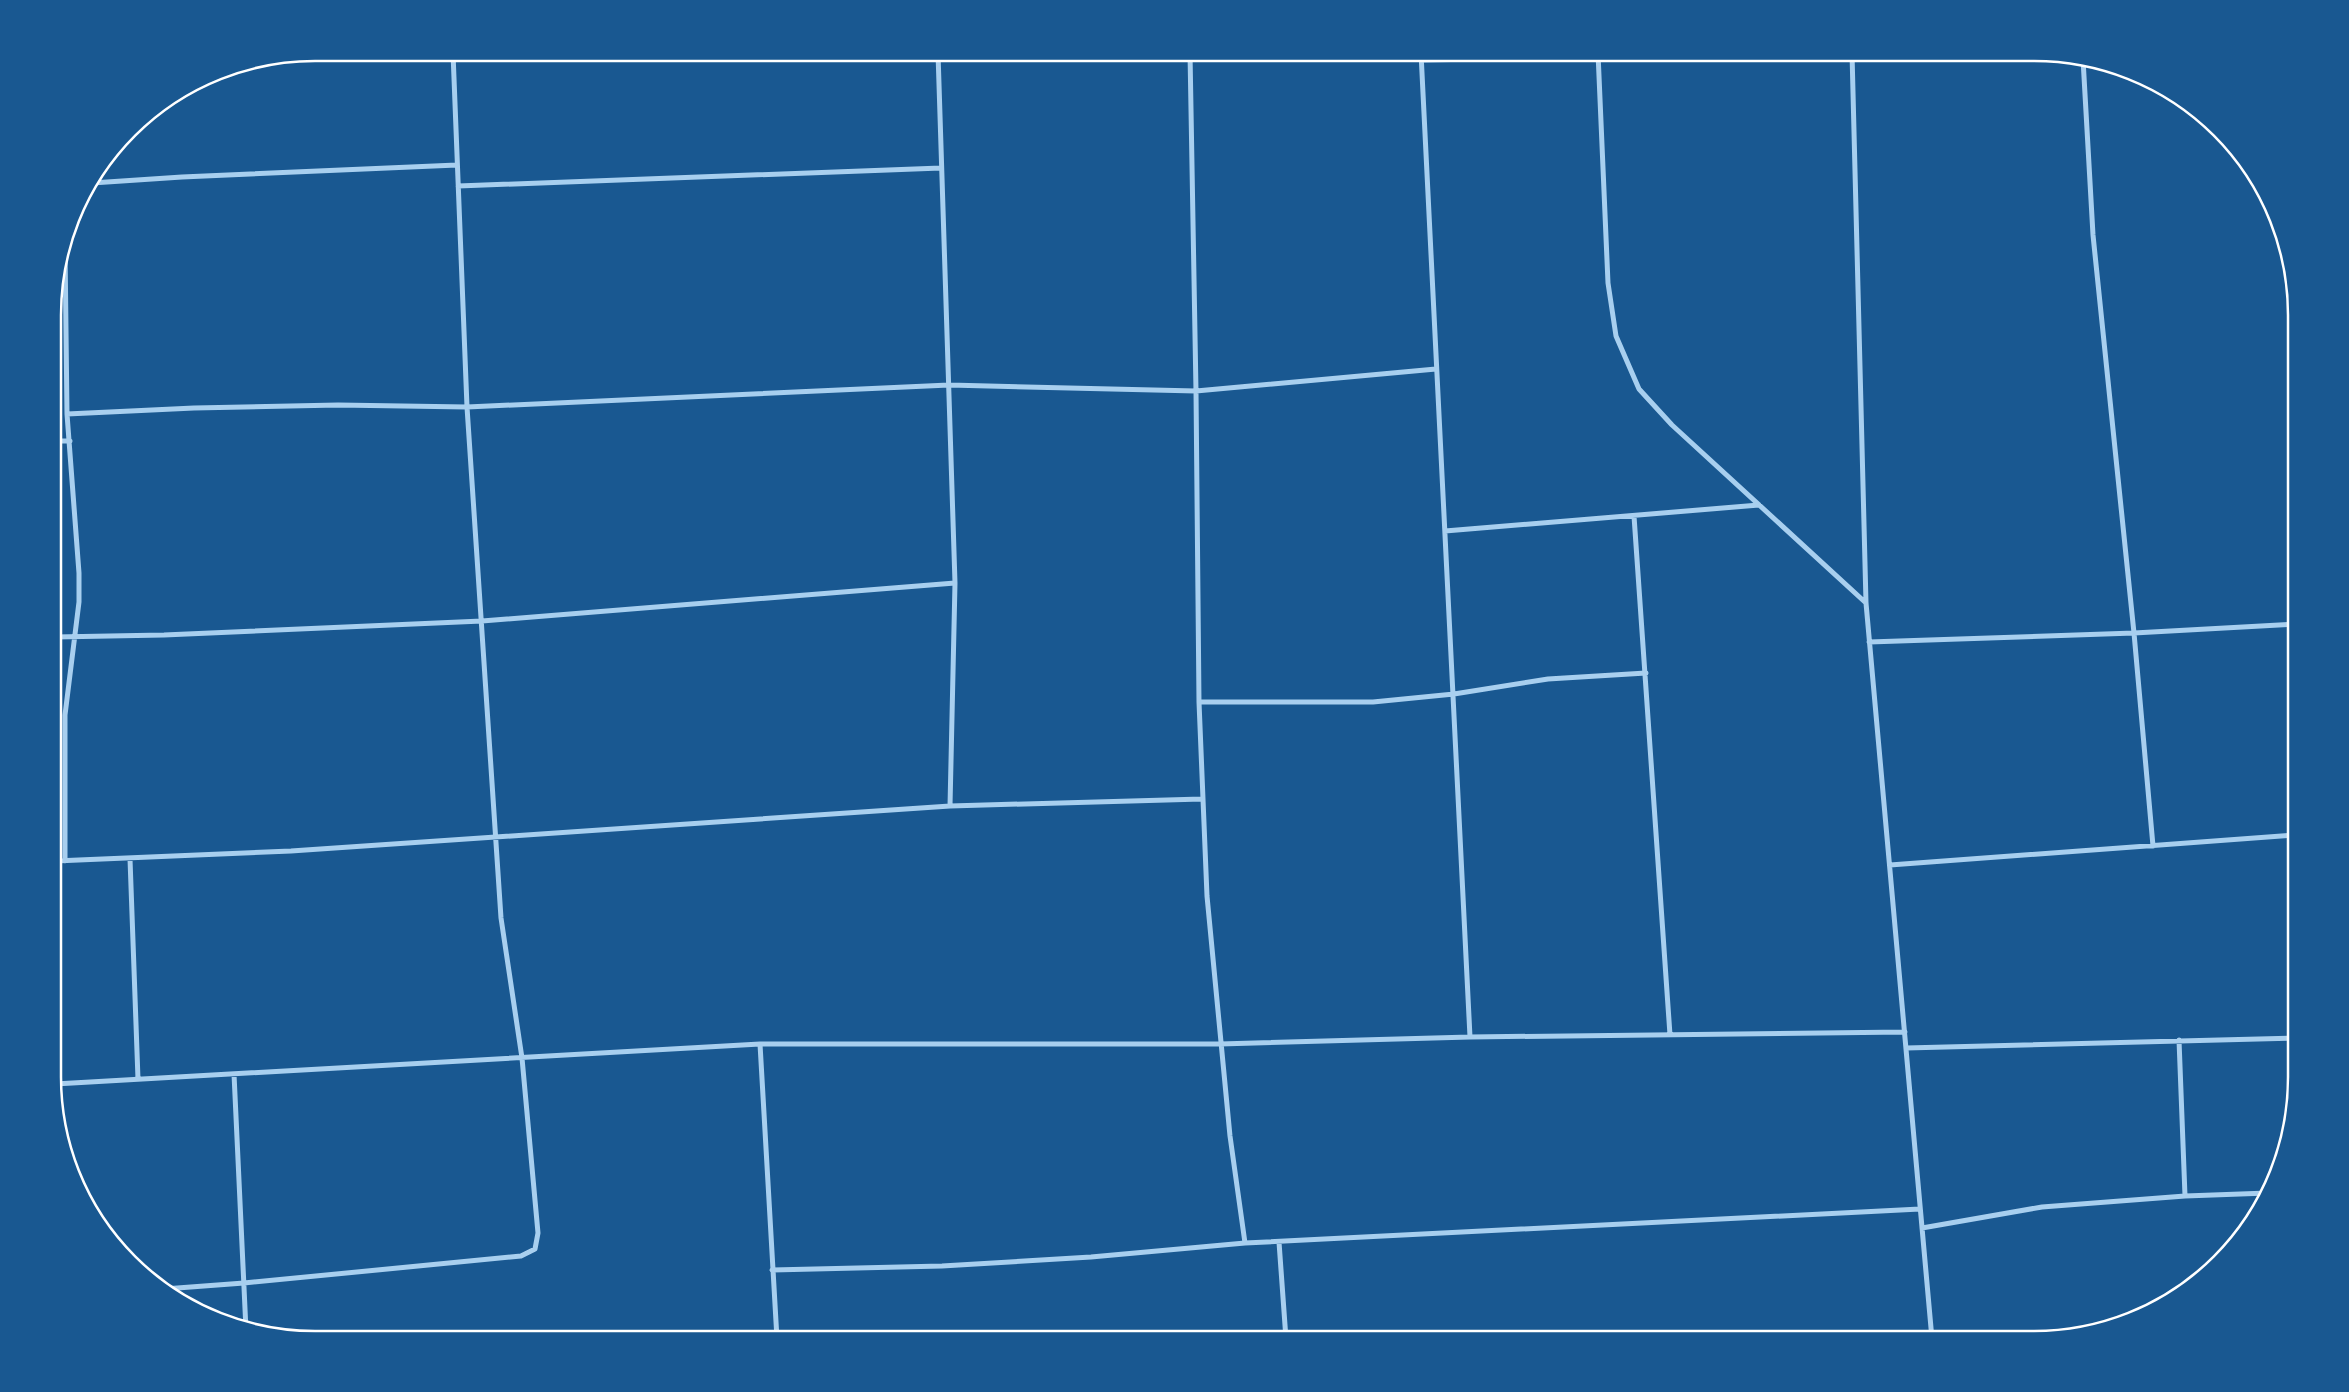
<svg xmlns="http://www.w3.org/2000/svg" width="2349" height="1392" font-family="'IBM Plex Sans',sans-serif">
  <rect width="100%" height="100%" fill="#195891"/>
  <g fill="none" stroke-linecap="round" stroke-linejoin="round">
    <path stroke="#a8cfef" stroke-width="5" d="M938 53 955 583 950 806
      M1190 53 1196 391 1199 702 1207 896 1230 1136 1245 1243
      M1421 53 1470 1037
      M1598 53 1608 283 1616 336 1639 389 1672 425 1866 603
      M1852 53 1866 603 1932 1339
      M2083 59 2093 235 2134 633 2153 846
      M1422 60 1597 57 1643 53
      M92 183 182 177 457 165
      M458 186 941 168
      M67 414 194 408 338 405 467 407 949 385 1196 391 1436 369
      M55 441H70
      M1634 516 1670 1035
      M1445 531 1759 505
      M55 637 164 635 482 621 955 583
      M1869 642 2134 633 2296 624
      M1199 702H1373L1454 694 1548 679 1646 673
      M130 859 138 1079
      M55 861 291 851 950 806 1202 799
      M65 861V715L79 602V573L67 414 65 247
      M1890 865 2296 835
      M2179 1040 2185 1196
      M760 1044 777 1339
      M1906 1048 2296 1038
      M234 1074 246 1330
      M55 1084 760 1044H1220L1470 1037 1905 1032
      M1922 1228 2042 1207 2185 1196 2268 1193
      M1279 1242 1286 1339
      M772 1270 942 1266 1091 1257 1245 1243 1920 1209
      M164 1289 244 1283 521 1256 535 1249 538 1233 522 1058 501 918 467 407 453 53"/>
  </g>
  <path d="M0 0H2349V1392H0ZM315 61H2034A254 254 0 0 1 2288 315V1077A254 254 0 0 1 2034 1331H315A254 254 0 0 1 61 1077V315A254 254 0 0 1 315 61Z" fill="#195891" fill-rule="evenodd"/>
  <path fill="none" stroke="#fff" stroke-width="2.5" d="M315 61H2034A254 254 0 0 1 2288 315V1077A254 254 0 0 1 2034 1331H315A254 254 0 0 1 61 1077V315A254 254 0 0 1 315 61Z"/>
</svg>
